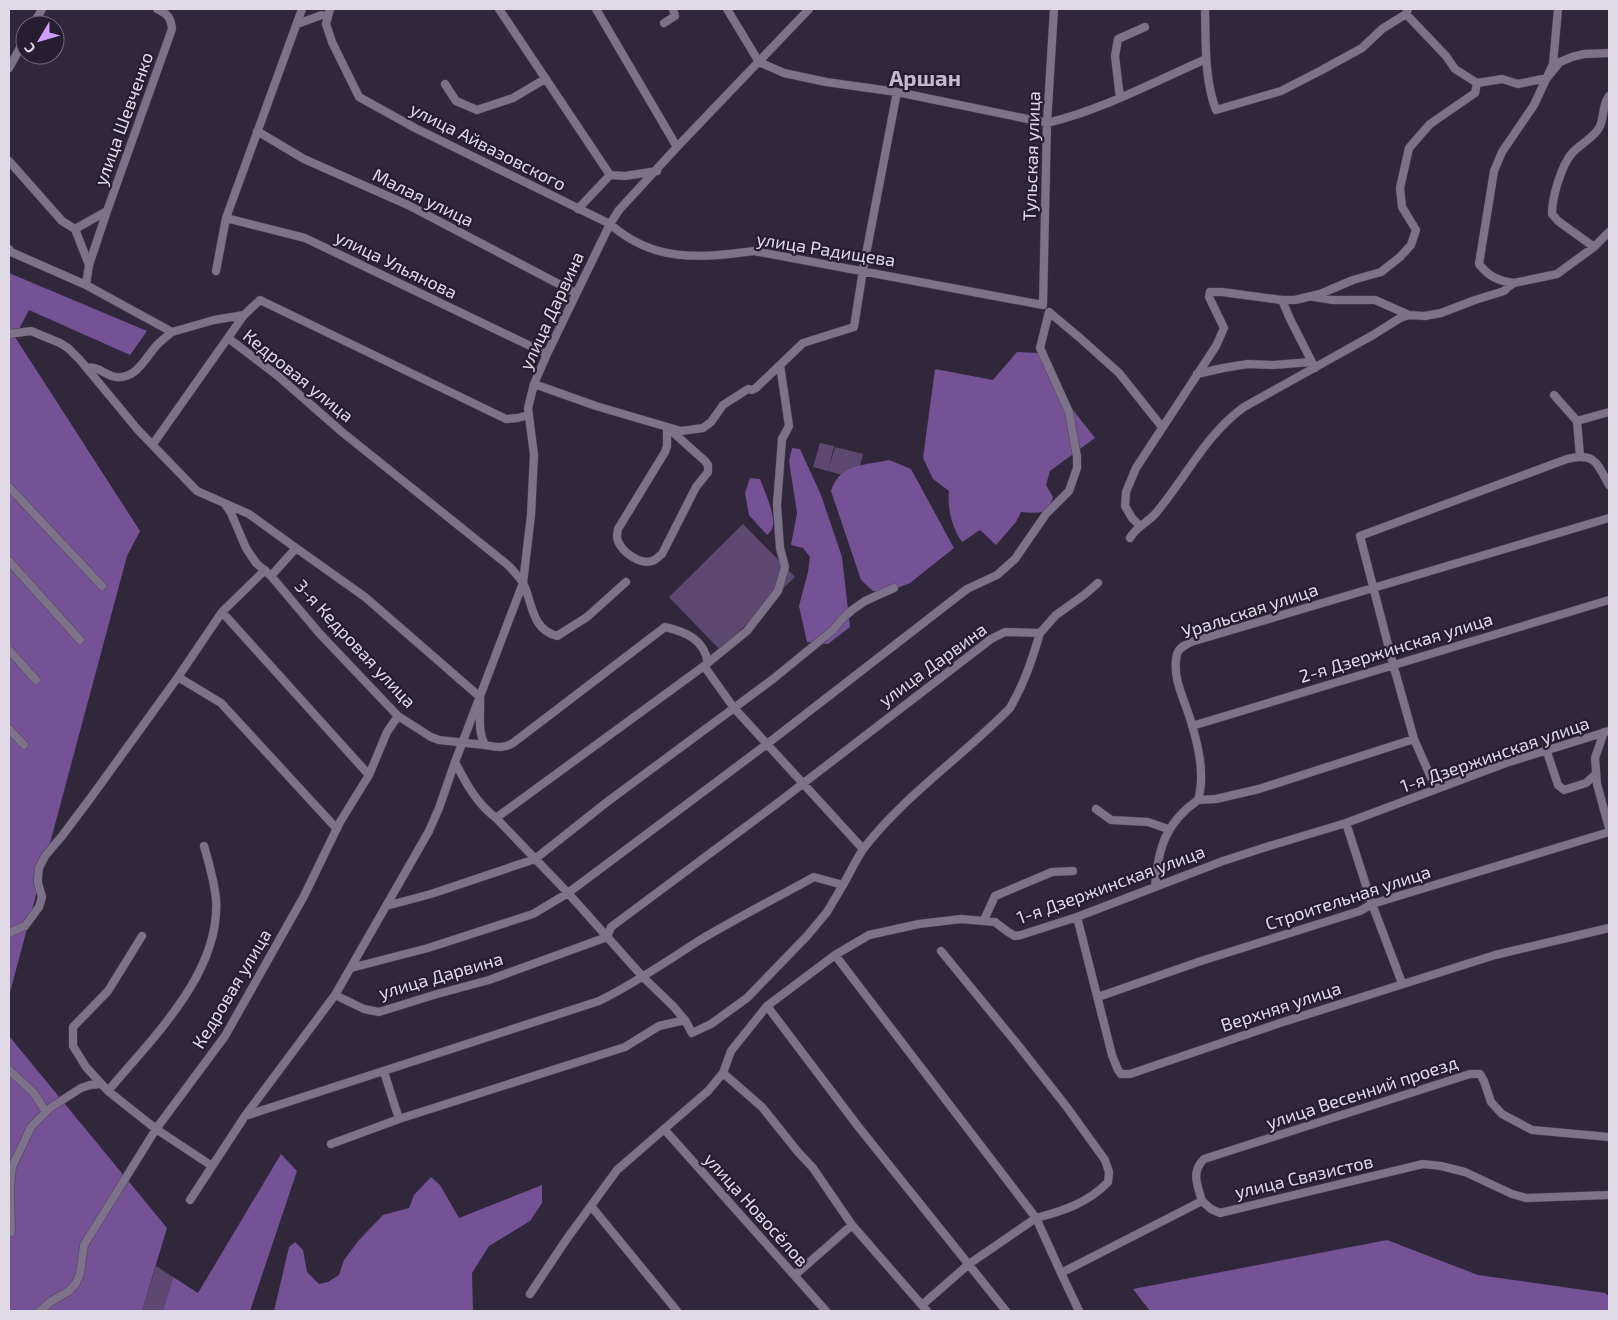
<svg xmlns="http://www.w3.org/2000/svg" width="1618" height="1320" font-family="'Exo 2',sans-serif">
  <rect width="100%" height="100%" fill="#31273b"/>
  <path fill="#5d4871" d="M820 443 834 446 828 471 813 467Z
    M835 447 863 454 857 479 828 471Z
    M743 524 795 577 720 650 669 597Z
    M156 1266 173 1277 163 1311H142Z"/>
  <path fill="#755195" d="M9 273 147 331 130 355 29 310 15 337 140 531 127 556 9 996Z
    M1017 352 1040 353 1058 391 1095 438 1050 471 1046 485 1053 497C1047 516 1038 513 1021 512L1016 522 996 545 980 530 962 542C952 528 947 508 949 491L933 479 923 458 935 369 993 380Z
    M792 448 800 449 821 495 842 557 850 627 828 644 807 642 799 606 808 572 810 557 803 548 791 545 797 513 789 461Z
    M889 460 911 469 954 548 910 583 885 593 873 591 861 580 831 491C839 464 865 465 889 460Z
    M750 478 760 479C764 490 777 517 772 529 772 529 768 535 767 535L749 515 745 493Z
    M9 1036 167 1228 142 1311H9Z
    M281 1154 297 1171 250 1311H163L173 1277 198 1293Z
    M431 1177 440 1185 459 1218 542 1185V1203L530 1221 489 1246 472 1273 473 1311H274L289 1247 295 1242 303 1250 307 1272 319 1284 328 1282 339 1275 344 1260 359 1240 383 1215 409 1208 414 1195Z
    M1387 1240 1478 1275 1605 1293 1609 1296V1311H1150L1133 1289Z"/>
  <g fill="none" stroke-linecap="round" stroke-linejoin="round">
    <g stroke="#4d4455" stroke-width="9">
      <path id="minor" d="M330 9 326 24 332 42 359 97 415 128 610 224C654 263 700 258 754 251L1043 305 1047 123 1054 9
        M499 9 610 175
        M596 9 677 147
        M727 9 759 62 784 73 826 82 897 92 1047 123C1102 110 1154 82 1206 59
        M1205 9C1206 43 1204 78 1216 110L1281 91 1320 71 1362 48 1382 29 1406 14 1408 9
        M1406 14 1446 56 1455 69 1477 83 1502 79 1518 84 1547 78 1560 62 1572 57 1584 54 1609 53
        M664 23 675 16 673 9
        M297 24 322 15
        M33 25 42 9
        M9 68 25 39
        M445 84 456 101 477 110 513 98 545 79
        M1120 98 1115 56 1118 39 1145 27
        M257 131 304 159 408 205 576 293
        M9 161 62 221 75 229 89 265 86 285
        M578 209 610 175 625 176 657 171
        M226 218 305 238 547 354
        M75 229 107 211 172 29C171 18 168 14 157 9
        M1594 247 1558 221 1552 214C1552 198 1561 165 1573 152 1581 144 1593 138 1599 128 1605 118 1601 107 1609 96
        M9 249 11 252 86 285 172 332 214 320 244 315
        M89 265 107 211
        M216 271 226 218 302 9
        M1514 283C1499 281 1489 277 1479 264L1494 171 1502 152 1534 105 1553 64 1558 9
        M1314 297 1333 300H1375L1409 315
        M1282 300H1295L1320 294 1353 280 1381 272 1400 257 1411 245 1416 230 1402 207 1400 188 1409 148 1430 124 1475 93 1477 83
        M9 334 31 331 60 343 68 348 80 360 138 430 197 491 249 514 296 548
        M228 338 278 376 342 432 509 566C514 572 521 578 524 585 533 606 532 629 557 636L587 617 626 582
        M780 365 803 343 854 327 863 270 897 92
        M87 368C97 365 106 376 116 377 137 379 145 358 157 345 162 340 167 336 172 332
        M1197 374 1223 368 1248 364 1273 365 1311 362
        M534 384 596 406 681 431 703 428 711 422 723 405 748 389 752 390 756 388 780 365 789 426 782 439 777 505 780 548 785 567 778 591 747 631 704 666 734 708 863 849
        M1554 395 1577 421 1609 412
        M1577 421 1580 456
        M667 427 705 461 708 465V472L696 487 662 554C659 556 656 560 652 561 640 565 622 552 618 541 616 537 617 533 618 529L665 452 667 446Z
        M153 444 244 315 260 300 506 419 518 418 528 415
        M9 487 102 586
        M225 504 231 513 246 548 256 563 271 576 320 634 398 716 431 737 439 740 485 745
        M1140 526 1132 518 1125 506 1126 492 1136 468 1216 346 1224 328 1209 297 1210 292H1222L1282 300 1290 319 1315 368
        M1130 538C1136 527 1147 523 1155 514 1186 478 1205 435 1244 407L1373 335 1400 318 1409 315 1425 316 1441 313 1475 300 1504 291 1508 287 1514 283 1557 274 1594 247 1609 232
        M9 561 80 640
        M271 576 296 548 365 597 480 697C481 712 477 731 485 745 496 747 504 749 513 743L665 627C686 632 704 639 708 663
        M222 612 369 775
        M1040 633 1056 615 1084 595 1098 583
        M9 650 36 680
        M178 677 221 703 337 829
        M1192 726 1609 600
        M9 729 24 745
        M1604 732 1595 758 1597 784 1609 828
        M1414 739 1259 789 1216 799 1198 800C1205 776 1199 749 1192 725 1186 702 1171 678 1177 654 1179 647 1186 645 1191 642L1609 518
        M1546 749 1558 785 1564 790 1586 783 1596 774
        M455 762C466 783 476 803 496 818L568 893 642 976 673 1006 685 1020 692 1033 711 1024 747 998 807 936 827 912 843 885
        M1436 789 1414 739 1393 664 1360 536 1567 459C1596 452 1597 464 1609 485
        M1096 809 1111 820 1148 822 1168 829
        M496 818 704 666
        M1346 823 1372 904 1402 983
        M1155 887C1158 849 1165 823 1198 800
        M386 906 431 894 535 859 607 802 773 679 833 630 842 619 852 610 865 601 894 588
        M1077 917 1112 1055 1118 1070 1121 1074H1130L1280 1023 1495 955 1609 928
        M984 920 995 896 1052 872 1073 871
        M9 933 25 926 39 907 42 897 38 883V877L39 868 45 856 62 836 92 796 178 677 222 612 265 570
        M142 936 108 991 73 1027V1046L86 1067 108 1091 156 1129 212 1166
        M941 951 1018 1045 1066 1106 1105 1160 1109 1172 1108 1182C1088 1203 1063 1211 1036 1218L1061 1273
        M835 955 1036 1218 969 1264 922 1305
        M351 968 428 948 533 914 568 893 767 744 967 589 997 575 1015 559 1046 514 1069 491 1077 468V457L1069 412 1040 348 1049 312 1080 338 1119 373 1162 427
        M1098 997 1201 961 1360 911 1372 904 1609 832
        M767 1006 857 1125 1006 1311
        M9 1070 33 1092 46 1112
        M384 1072 399 1119
        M723 1073 762 1107 798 1152 813 1168 852 1225 927 1311
        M108 1091C152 1038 221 973 216 899 214 881 209 863 204 846
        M245 1116 599 1001C634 984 667 961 700 940 737 918 776 898 814 877L843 885C850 873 856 859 864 848 905 795 963 756 1010 708 1024 684 1032 660 1040 633L1005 632 991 639 779 802 611 927 607 937 489 980 437 994 379 1012 364 1009 335 995
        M664 1129 826 1311
        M331 1144 399 1119 625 1047 659 1026 685 1020
        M190 1200 245 1116 335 995 429 831 439 808 455 762 523 583 531 515 534 455 528 408 534 384 547 354 610 224 619 210 677 147 809 9
        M1202 1201C1197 1184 1191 1172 1204 1159L1470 1074H1480L1484 1081 1491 1102 1502 1114 1532 1130 1609 1137
        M591 1206 677 1311
        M11 1232 10 1189 12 1167 31 1127 50 1108 81 1088 90 1085 101 1084
        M795 1275 852 1225
        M530 1294 566 1240 617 1170 708 1091 723 1073 731 1051 767 1006 835 955 869 935 919 924 961 919 995 922 1008 932 1015 936 1021 935 1077 917 1223 861 1263 848 1346 823 1506 763 1609 731
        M40 1311 50 1302 69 1291 76 1283 80 1274 84 1245 156 1129 225 1036 304 896 340 822 369 775 387 732 398 716
        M1079 1311 1061 1273 1202 1201 1211 1209 1220 1213 1423 1164 1441 1166 1465 1172 1512 1194 1526 1198 1609 1195"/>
    </g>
    <use href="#minor" stroke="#7d728a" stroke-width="8"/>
  </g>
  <g text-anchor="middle" stroke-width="4.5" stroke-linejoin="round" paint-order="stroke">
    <g font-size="18" fill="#e0dae7" stroke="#271d31">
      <text transform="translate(124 119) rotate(-70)" y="6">улица Шевченко</text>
      <text transform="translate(488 147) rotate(27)" y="6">улица Айвазовского</text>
      <text transform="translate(1032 156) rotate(-88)" y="6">Тульская улица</text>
      <text transform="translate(423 198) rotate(26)" y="6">Малая улица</text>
      <text transform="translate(826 250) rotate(9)" y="6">улица Радищева</text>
      <text transform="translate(396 265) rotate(26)" y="6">улица Ульянова</text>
      <text transform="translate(552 311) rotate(-65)" y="6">улица Дарвина</text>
      <text transform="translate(298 376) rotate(39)" y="6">Кедровая улица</text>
      <text transform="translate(1250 611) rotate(-18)" y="6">Уральская улица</text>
      <text transform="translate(355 644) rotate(47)" y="6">3-я Кедровая улица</text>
      <text transform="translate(1396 648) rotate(-17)" y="6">2-я Дзержинская улица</text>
      <text transform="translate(933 665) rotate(-36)" y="6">улица Дарвина</text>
      <text transform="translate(1495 755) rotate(-19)" y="6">1-я Дзержинская улица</text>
      <text transform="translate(1111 885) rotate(-20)" y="6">1-я Дзержинская улица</text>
      <text transform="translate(1348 898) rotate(-18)" y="6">Строительная улица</text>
      <text transform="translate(441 976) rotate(-16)" y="6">улица Дарвина</text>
      <text transform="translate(232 989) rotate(-59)" y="6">Кедровая улица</text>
      <text transform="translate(1281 1007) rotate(-18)" y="6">Верхняя улица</text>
      <text transform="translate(1362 1093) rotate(-18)" y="6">улица Весенний проезд</text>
      <text transform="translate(1304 1177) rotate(-13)" y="6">улица Связистов</text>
      <text transform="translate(756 1210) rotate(48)" y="6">улица Новосёлов</text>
    </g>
    <g font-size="22" font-weight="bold" fill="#c5b8d2" stroke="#271d31">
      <text x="925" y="86">Аршан</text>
    </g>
  </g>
  <rect width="1618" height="1320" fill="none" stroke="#e0dae7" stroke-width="20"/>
  <g transform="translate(40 40) rotate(232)"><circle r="24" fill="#271d31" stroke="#71697a"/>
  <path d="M0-4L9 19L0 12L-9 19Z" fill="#cf9dff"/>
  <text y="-8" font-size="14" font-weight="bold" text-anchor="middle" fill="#e0dae7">С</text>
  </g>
</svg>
